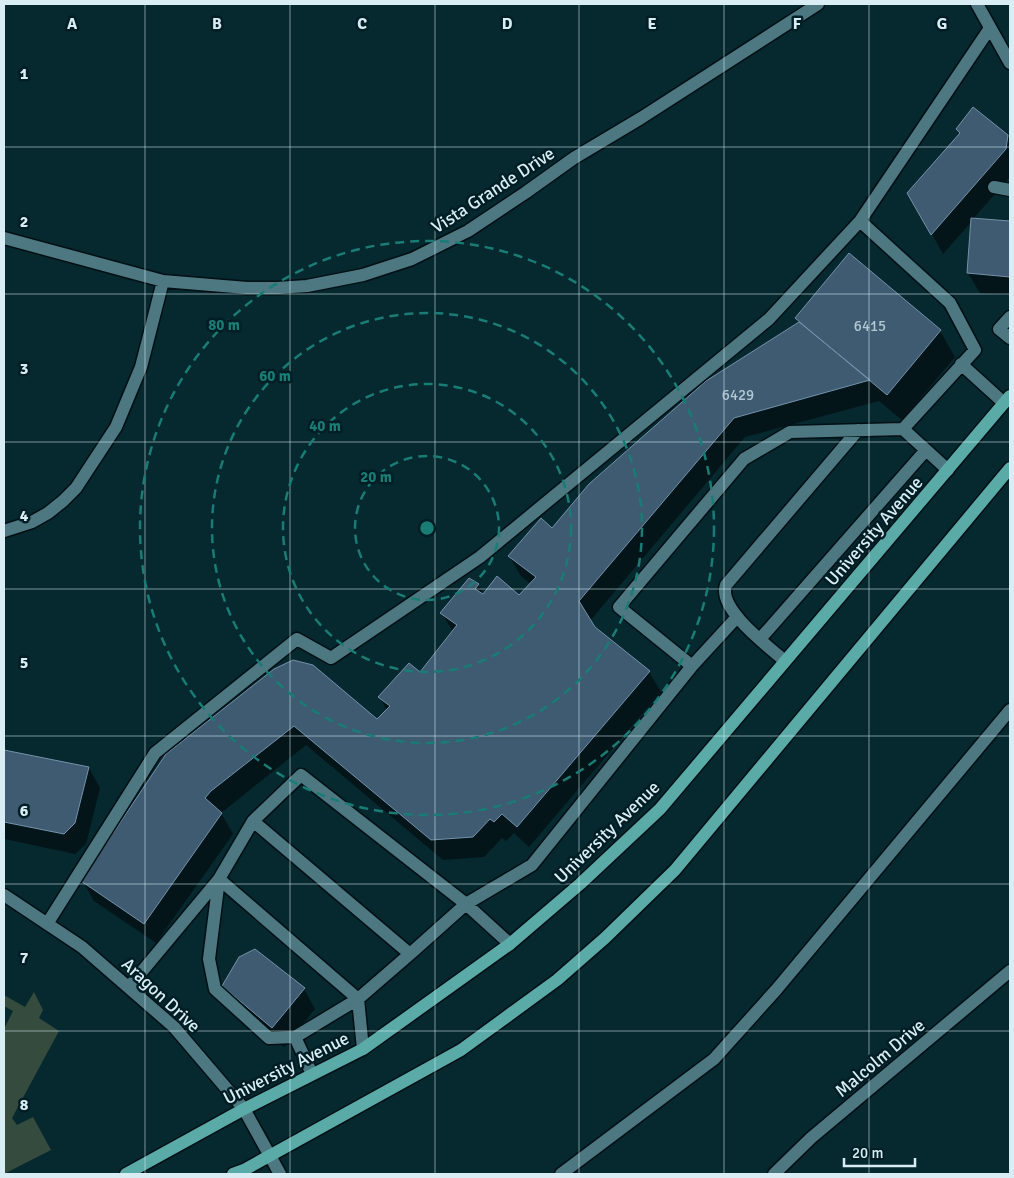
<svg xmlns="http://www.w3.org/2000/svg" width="1014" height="1178" font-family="Signika,sans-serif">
  <rect width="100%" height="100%" fill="#06282f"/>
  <path fill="#354b3e" d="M34 992 43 1010 39 1018 59 1031 12 1118 17 1125 33 1117 51 1150 4 1174V1029L13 1011 4 1006V995L25 1007Z"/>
  <path fill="#0007" d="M1007 136 1010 141V177L973 219 1010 222V295L980 293 968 273 972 221 943 254 909 193Z
    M797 319 940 331 955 357 902 420 879 401 745 437 590 621 594 628 649 672 661 692 529 847 514 833 506 841 502 838 484 857 443 860 306 745 221 813 233 834 156 943 94 901 83 881 275 670 377 721 387 711 380 697 420 674 453 632 442 613 478 585 484 595 520 596 531 584 521 576 509 556 552 530 799 323Z
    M4 751 89 768 100 788 86 844 75 854 5 839 4 837Z
    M223 986 304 989 315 1009 284 1047 235 1006Z"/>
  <path fill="#3e5b71" stroke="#7392aa" d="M973 107 1008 135 1006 149 931 235 907 193 960 133 956 129Z
    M971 218 1010 221V277L967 273Z
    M849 253 941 330 887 395 795 318Z
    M799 322 870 380 734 418 579 601 595 627 650 671 517 827 502 814 494 822 490 819 473 837 431 840 294 726 211 791 205 798 222 813 144 924 81 881 166 754 274 669 293 660 313 665 377 719 390 706 378 697 409 663 420 672 457 625 440 613 469 578 479 584 475 589 483 594 497 576 519 595 536 577 508 556 541 518 552 528 589 484 706 381Z
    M4 750 89 767 75 823 64 834 4 822Z
    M255 949 305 988 272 1028 222 986 239 957Z"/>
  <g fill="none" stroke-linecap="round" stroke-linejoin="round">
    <g stroke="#001014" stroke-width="15">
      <path id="minor" d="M977 4 1010 63
        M994 187 1010 190
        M860 221 950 303 975 350 903 429 948 470
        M4 238 163 281 247 288H277L307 286 363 275 412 259 468 231 525 193 574 158 641 118 818 4
        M1010 317 999 329 1010 338
        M961 364 1004 403
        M4 531 32 522 48 513 63 501 76 488 116 427 141 367 163 281
        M760 639 926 450
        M785 661C769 647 717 609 726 585L858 430
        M692 666 619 607 744 459 790 432 903 429
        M301 775 466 904 410 954 253 821Z
        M253 821 219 879 358 999 410 954
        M219 879 209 959 215 989 269 1038 295 1037
        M4 895 82 947 174 1027 244 1109 280 1174
        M47 924 155 753 297 639 331 658 480 557 769 319 860 221 990 28
        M510 944 466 904 532 865 692 666 737 617
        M129 987 219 879
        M312 1074 295 1037 358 999 363 1049
        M561 1174 714 1059 776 990 1010 710
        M774 1174 811 1138 1010 971"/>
    </g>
    <g stroke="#001014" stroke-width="15">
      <path id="major" d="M126 1174 244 1109 363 1049 510 944 580 884 660 809 1010 396
        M233 1174 244 1170 461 1050 557 980 605 938 675 870 1010 468"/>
    </g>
    <use href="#minor" stroke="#4d7882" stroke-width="12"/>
    <use href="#major" stroke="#5aaaa8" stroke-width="12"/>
  </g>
  <path fill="none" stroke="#d8eef4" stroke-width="1" stroke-opacity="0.55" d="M145 4V1174M290 4V1174M435 4V1174M579 4V1174M724 4V1174M869 4V1174M4 147H1010M4 294H1010M4 442H1010M4 589H1010M4 736H1010M4 884H1010M4 1031H1010"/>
  <g fill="none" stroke="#197c75" stroke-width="2.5" stroke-dasharray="9 6">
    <circle cx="427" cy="528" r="72"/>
    <circle cx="427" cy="528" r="144"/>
    <circle cx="427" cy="528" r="215"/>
    <circle cx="427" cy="528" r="287"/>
  </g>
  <g text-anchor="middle" stroke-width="5" stroke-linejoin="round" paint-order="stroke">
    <g font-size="15" fill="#b2c9d3">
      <text x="870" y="331">6415</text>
      <text x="738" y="400">6429</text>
    </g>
    <g font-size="18" fill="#d8eef4" stroke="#001e25">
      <text transform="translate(493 190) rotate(-33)" y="6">Vista Grande Drive</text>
      <text transform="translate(874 531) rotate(-49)" y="6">University Avenue</text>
      <text transform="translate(607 832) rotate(-44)" y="6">University Avenue</text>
      <text transform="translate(161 995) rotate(43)" y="6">Aragon Drive</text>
      <text transform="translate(880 1058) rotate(-40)" y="6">Malcolm Drive</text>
      <text transform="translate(286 1068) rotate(-27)" y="6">University Avenue</text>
    </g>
  </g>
  <g font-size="16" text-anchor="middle" font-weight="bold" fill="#d8eef4" stroke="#001e25" stroke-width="5" stroke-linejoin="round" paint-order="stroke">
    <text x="72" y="29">A</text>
    <text x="217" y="29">B</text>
    <text x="362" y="29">C</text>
    <text x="507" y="29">D</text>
    <text x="652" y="29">E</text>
    <text x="797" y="29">F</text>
    <text x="942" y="29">G</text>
    <text x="24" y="79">1</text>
    <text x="24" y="227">2</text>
    <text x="24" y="374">3</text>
    <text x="24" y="521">4</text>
    <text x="24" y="668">5</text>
    <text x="24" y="816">6</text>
    <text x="24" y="963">7</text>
    <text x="24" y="1110">8</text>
  </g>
  <circle cx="427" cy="528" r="8" fill="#197c75" stroke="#001e25" stroke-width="2.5"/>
  <g font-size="15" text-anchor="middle" font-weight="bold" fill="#197c75" stroke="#001e25" stroke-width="5" stroke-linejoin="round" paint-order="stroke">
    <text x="224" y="330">80 m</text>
    <text x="275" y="381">60 m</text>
    <text x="325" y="431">40 m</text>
    <text x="376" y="482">20 m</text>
  </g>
  <rect width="1014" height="1178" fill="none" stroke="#d8eef4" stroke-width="10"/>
  <path d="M844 1158v8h71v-8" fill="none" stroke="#d8eef4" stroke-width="2.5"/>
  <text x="852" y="1158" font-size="15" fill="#d8eef4" stroke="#001e25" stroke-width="4" paint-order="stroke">20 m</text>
</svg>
